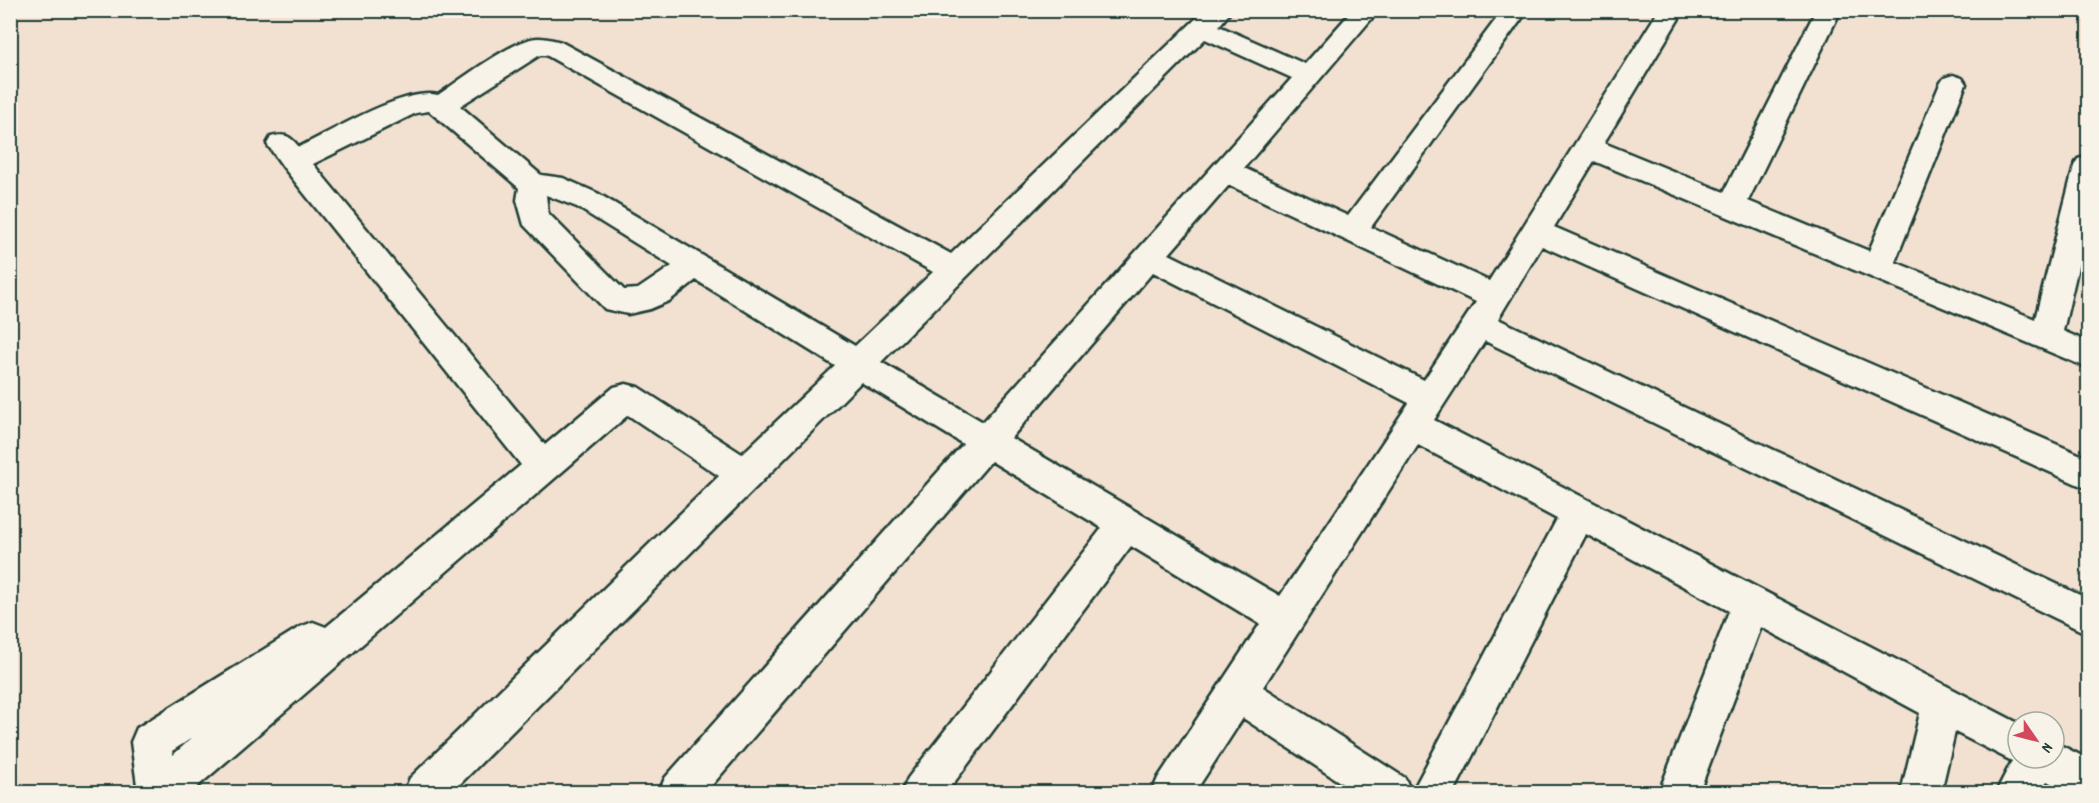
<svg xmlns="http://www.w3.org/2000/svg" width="2099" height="803" font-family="Dekko,sans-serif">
  <rect width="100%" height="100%" fill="#f2e1d1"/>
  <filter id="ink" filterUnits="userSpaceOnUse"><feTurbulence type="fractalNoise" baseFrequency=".0167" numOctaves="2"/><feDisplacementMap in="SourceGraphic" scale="12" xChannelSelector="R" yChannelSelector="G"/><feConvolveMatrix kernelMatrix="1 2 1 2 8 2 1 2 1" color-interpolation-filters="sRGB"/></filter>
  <g filter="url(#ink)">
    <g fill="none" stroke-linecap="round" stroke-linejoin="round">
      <g stroke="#1f3d34" stroke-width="5">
        <path id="street" d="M1205 10H1232L1219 26 1305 64 1353 10H1379L1244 168 1348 216 1503 10H1528L1371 227 1489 281 1659 10H1684L1604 143 1724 192 1816 10H1841L1748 201 1869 251 1940 84 1944 78 1953 75 1962 78 1966 84 1895 262 2035 319 2074 166 2078 159 2088 156V224L2063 331 2088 342V368L1594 161 1554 227 2088 458V489L1542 246 1498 319 2088 599V634L1485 341 1434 420 2018 723V758H2054V742L2088 759V792H2068L2047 781 2039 792H1996L2012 761 1955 732 1941 792H1901L1920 713 1761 627 1699 792H1659L1729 611 1586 534 1454 792H1412L1557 519 1418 445 1263 687 1405 778 1411 792H1355L1243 718 1195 792H1152L1158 778 1260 624 1131 546 947 792H902L908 778 1102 528 991 461 706 792H659L665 778 963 444 861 382 452 792H404L410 778 719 476 628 415 191 792H138L131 742 137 728 300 627 313 622 326 627 521 465 284 168 267 144 271 137C285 133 290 136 299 147 331 132 404 87 438 95 459 81 515 38 538 38 546 38 554 40 561 42L951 254ZM1205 39 1292 78 983 422 881 362ZM540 55H546L933 272 855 346 597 193 563 178 541 175 460 106ZM429 111 519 188 517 200 524 225 605 309 628 314 650 309 669 301 696 280 835 366 742 454 638 387 626 384 614 387 545 445 313 164 416 113ZM1229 185 1476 302 1424 380 1169 254ZM546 195 577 207 672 266 638 289 624 290 548 213ZM1153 272 1409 403 1280 596 1011 438ZM192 738 173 755 172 751Z"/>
      </g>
      <use href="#street" fill="#f7f3e8" fill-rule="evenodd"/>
    </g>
  </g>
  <rect width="2099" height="803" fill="none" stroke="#f7f3e8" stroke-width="36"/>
  <rect x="18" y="18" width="2063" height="767" fill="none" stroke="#1f3d34" stroke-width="2" filter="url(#ink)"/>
  <g transform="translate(2036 740) rotate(125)"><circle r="28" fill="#f7f3e8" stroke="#a1aaa0" stroke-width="1.5"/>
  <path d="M0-4.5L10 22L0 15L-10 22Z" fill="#d1495b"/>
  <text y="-9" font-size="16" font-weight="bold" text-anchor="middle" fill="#1f3d34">N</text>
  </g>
</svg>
